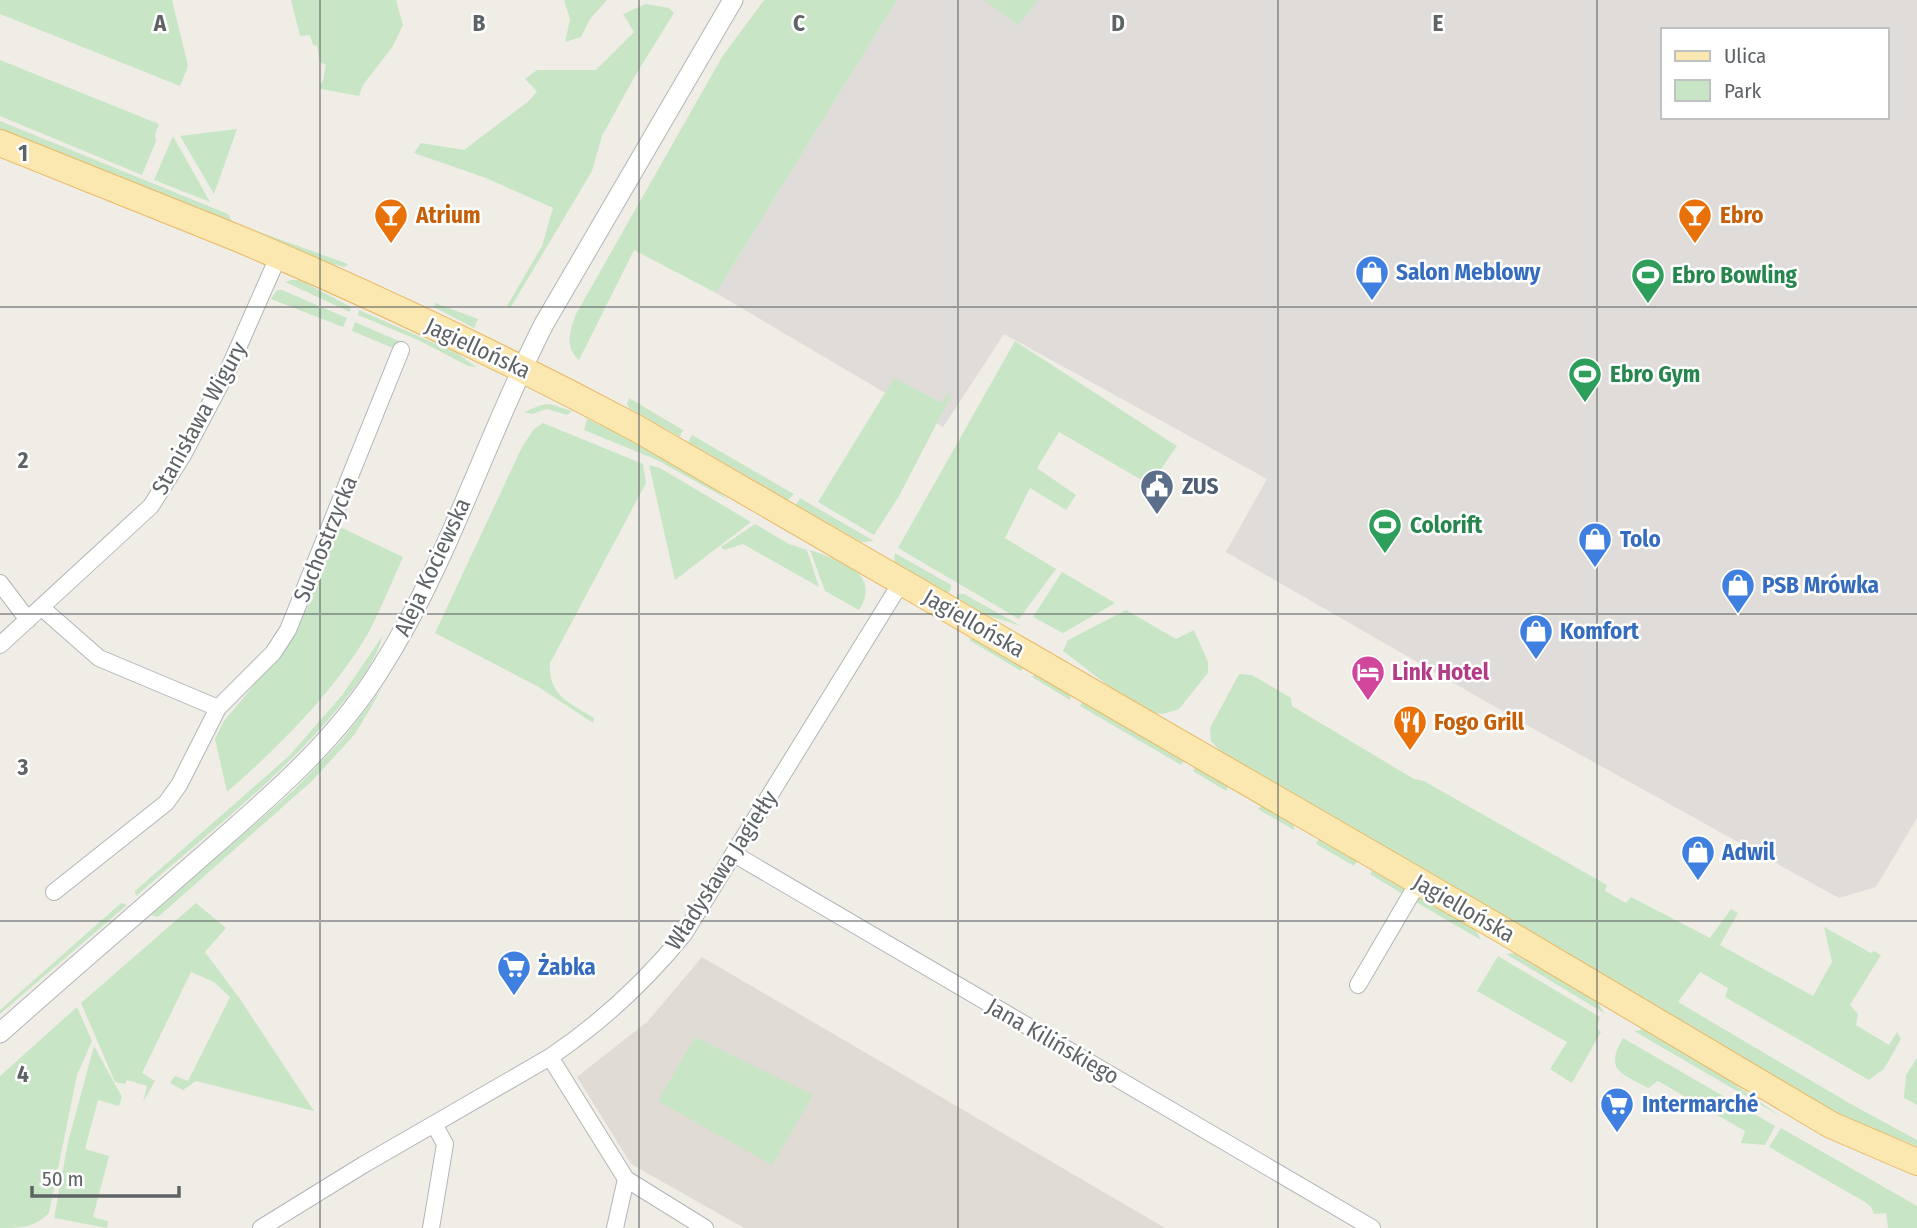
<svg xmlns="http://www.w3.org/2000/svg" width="1917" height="1228" font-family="'Fira Sans Condensed',sans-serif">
  <rect width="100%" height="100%" fill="#f0ede7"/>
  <path fill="#dfdcd9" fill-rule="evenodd" d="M897 0H1917V818L1876 887 1839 898 1525 724 1226 552 1267 479 1004 334 943 427 716 293ZM1663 30H1887V117H1663Z"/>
  <path fill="#e0dcd5" d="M702 957 1165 1228H744L631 1164 577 1077 648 1021Z"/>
  <path fill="#c8e6c5" d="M0 0H172L188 66 180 86 0 14Z
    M291 0H396L403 25 393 46 363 85 359 96 321 89 319 85 323 81 326 65 320 62 317 46 313 45 310 35 300 36Z
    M564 0H607L590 19 581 37 565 42 570 19Z
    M764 0H897L716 293 634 250 579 360C564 347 570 330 576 314L722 57Z
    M984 0H1038L1018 25Z
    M646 4 669 8 674 13 635 76 602 136 592 171 511 307 507 306 542 246 553 208 486 178 414 153 421 143 464 150 530 100 537 91 525 79 537 70H596L634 32 623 14Z
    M0 60 159 124 155 135 156 141 142 175 0 116Z
    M0 121 228 214 234 225 0 130Z
    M237 129 214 194 180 136Z
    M173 136 210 202 154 180Z
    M254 230 348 264 345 267 326 263 255 235Z
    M291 280H300L351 307 350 312 285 282Z
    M277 290H282L347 318 343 327 271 299Z
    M435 303 478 319 474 328 434 307Z
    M359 310 457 353 476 367 468 366 418 340 358 315Z
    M355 322 401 342 398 350 352 331Z
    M1015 341 1177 446 1150 485 1059 432 1037 468 1076 495 1066 510 1030 488 1005 538 1056 569 1019 619 898 548Z
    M894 378 942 403 948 393 951 396 899 496 874 535 818 502Z
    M629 398 683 430 680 437 629 408 627 404Z
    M550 404 572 411 567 415 547 409 532 414 524 412 541 405Z
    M587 419 662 453 696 474 729 500 657 460 584 430Z
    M543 423 643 464 646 483 550 663C548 696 570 703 594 718L593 723 537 686 435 633 522 447 534 429Z
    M692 435 794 494 788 500 688 442Z
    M649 465 660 468 751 522 675 580Z
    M800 498 874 541 861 542 796 505Z
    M755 524 789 544 807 550 819 587 743 544 724 550 721 547Z
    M338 526 403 557C393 580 383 603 372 626 341 685 277 749 227 792L215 739 224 721 286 647 307 608Z
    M810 550C838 560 883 572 859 610L825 591Z
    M895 553 951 585V589L948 593 894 562Z
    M1062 572 1115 603 1063 633 1033 617Z
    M959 594H964L1021 626 986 615 956 597Z
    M1126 610 1176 639 1194 630 1208 662V673L1179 709 1163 714 1154 713 1114 690 1063 651 1068 640Z
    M383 635C375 663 357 685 339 707 280 778 205 836 136 896L135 891 289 756 343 694Z
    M974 636 1024 666 1021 671 969 640Z
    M1036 673 1071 693 1070 700 1032 677Z
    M1239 674 1252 675 1291 698 1292 706 1414 779 1424 781 1607 885 1605 891 1626 903 1631 897 1710 938 1731 909 1738 913 1720 945 1813 996 1832 962 1824 927 1871 953 1874 951 1881 955 1850 1005 1858 1014 1856 1025 1889 1045 1897 1032 1901 1039 1884 1069 1869 1080 1725 997 1728 988 1700 972 1678 1002 1849 1103 1917 1140V1146L1843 1117 1222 753 1211 741 1210 728Z
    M383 687 355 734 312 781 158 917 151 915 294 790 343 739Z
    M1082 702 1183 759 1184 761 1181 765 1080 706Z
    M1196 766 1228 785V787L1226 791 1193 771Z
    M1263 805 1294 824V830L1258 809Z
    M1319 839 1357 861 1354 866 1316 844Z
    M1372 871 1404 888 1406 891 1404 895 1370 874Z
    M1419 897 1475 929 1481 940 1414 901Z
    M121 903 127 905 0 1014V1010Z
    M196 903 226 928 205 952 240 999 314 1111 196 1081 183 1090 170 1083 175 1076 188 1081 230 997 214 982 191 972 142 1073 155 1081 143 1102 147 1086 127 1080 125 1084 115 1082 81 1003Z
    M1515 953 1597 1001 1604 1013 1506 954Z
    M1498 956 1600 1017 1597 1028 1601 1032 1572 1083 1550 1069 1567 1042 1477 991Z
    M77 1007 92 1041 77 1075 49 1213C34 1228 20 1228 0 1228V1076Z
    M1646 1029 1693 1055 1780 1116 1634 1031Z
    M695 1037 813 1095 772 1165 658 1101Z
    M1623 1038 1775 1126 1765 1145 1741 1143 1745 1131 1658 1081 1648 1088C1621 1073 1604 1071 1623 1038Z
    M94 1046 122 1097 119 1106 98 1100 85 1149 109 1156 93 1217 108 1221 107 1228 54 1218 68 1142Z
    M1917 1058V1105L1904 1098 1906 1075Z
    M1781 1128 1917 1206V1228H1888L1886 1213 1874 1214 1871 1207 1865 1202 1769 1147Z"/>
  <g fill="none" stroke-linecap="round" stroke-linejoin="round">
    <g stroke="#b2b5b8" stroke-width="18">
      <path id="minor" d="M0 583 28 620
        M42 608 99 658 218 708
        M0 645 151 506 183 455 230 366 278 257
        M734 854 1372 1228
        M54 892 166 803 179 785 218 708 273 653 288 630 401 350
        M1358 985 1419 881
        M550 1057 626 1179 705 1228
        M261 1228 363 1165 550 1057C602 1022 645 982 684 934L902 581
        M431 1228 445 1144 434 1124
        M615 1228 626 1179"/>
    </g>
    <g stroke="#b2b5b8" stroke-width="21">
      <path id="tertiary" d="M0 1033C66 974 133 917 199 859 265 801 335 743 381 668 449 561 486 437 544 324L733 0"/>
    </g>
    <g stroke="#ebb864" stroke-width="28">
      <path id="primary" d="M0 143C79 175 158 206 237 238 373 295 506 359 636 428L1504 931 1831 1125 1917 1162"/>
    </g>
    <use href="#minor" stroke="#fff" stroke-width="16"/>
    <use href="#tertiary" stroke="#fff" stroke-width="19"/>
    <use href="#primary" stroke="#fbe8b0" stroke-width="26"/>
  </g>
  <path fill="none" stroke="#5e6366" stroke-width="2" stroke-opacity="0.55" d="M320 0V1228M639 0V1228M958 0V1228M1278 0V1228M1597 0V1228M0 307H1917M0 614H1917M0 921H1917"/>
  <defs>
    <g id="bar-pin" transform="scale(1.75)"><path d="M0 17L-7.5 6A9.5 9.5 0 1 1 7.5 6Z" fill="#e8710a" stroke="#fff"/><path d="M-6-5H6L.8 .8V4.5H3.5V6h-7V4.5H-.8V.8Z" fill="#fff"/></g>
    <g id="shop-pin" transform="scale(1.75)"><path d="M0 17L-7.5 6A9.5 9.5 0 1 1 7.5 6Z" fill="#3f7fe0" stroke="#fff"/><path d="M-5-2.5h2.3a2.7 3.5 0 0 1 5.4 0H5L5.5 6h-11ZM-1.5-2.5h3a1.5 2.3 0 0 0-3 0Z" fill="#fff"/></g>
    <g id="stadium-pin" transform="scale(1.75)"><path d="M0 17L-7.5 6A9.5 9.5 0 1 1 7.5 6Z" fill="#2e9e5b" stroke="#fff"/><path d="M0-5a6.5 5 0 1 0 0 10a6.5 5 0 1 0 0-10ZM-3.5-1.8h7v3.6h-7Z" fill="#fff"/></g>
    <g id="civic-pin" transform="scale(1.75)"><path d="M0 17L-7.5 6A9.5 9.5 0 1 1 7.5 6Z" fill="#5c6f8a" stroke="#fff"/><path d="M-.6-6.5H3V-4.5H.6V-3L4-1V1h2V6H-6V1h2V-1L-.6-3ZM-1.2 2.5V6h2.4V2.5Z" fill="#fff"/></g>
    <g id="hotel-pin" transform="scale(1.75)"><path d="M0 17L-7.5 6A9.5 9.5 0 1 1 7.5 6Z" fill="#d1479c" stroke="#fff"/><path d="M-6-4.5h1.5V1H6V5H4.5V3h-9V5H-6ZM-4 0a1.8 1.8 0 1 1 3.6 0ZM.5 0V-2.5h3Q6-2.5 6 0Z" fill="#fff"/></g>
    <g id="restaurant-pin" transform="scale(1.75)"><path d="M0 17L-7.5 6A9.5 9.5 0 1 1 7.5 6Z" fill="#e8710a" stroke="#fff"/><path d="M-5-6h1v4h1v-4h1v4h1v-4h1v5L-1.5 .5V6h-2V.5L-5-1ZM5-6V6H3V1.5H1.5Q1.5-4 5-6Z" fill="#fff"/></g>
    <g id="supermarket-pin" transform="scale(1.75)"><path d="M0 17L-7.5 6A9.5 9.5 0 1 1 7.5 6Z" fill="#3f7fe0" stroke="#fff"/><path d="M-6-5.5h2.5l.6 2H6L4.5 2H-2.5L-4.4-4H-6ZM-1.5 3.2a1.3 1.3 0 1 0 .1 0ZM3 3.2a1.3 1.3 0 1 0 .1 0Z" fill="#fff"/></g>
  </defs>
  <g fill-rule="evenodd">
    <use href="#bar-pin" x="391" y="215"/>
    <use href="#bar-pin" x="1695" y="215"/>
    <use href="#shop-pin" x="1372" y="272"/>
    <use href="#stadium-pin" x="1648" y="275"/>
    <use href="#stadium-pin" x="1585" y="374"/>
    <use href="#civic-pin" x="1157" y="486"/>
    <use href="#stadium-pin" x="1385" y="525"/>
    <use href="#shop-pin" x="1595" y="539"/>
    <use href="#shop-pin" x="1738" y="585"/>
    <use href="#shop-pin" x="1536" y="631"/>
    <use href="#hotel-pin" x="1368" y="672"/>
    <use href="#restaurant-pin" x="1410" y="722"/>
    <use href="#shop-pin" x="1698" y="852"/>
    <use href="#supermarket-pin" x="514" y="967"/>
    <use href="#supermarket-pin" x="1617" y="1104"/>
  </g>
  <g text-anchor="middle" stroke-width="5" stroke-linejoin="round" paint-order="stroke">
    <g font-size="23" font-weight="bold" fill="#c56008" stroke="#fff" text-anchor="start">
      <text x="416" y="223">Atrium</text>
      <text x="1720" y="223">Ebro</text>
      <text x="1434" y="730">Fogo Grill</text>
    </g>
    <g font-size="23" font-weight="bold" fill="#366cbe" stroke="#fff" text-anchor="start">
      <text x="1396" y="280">Salon Meblowy</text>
      <text x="1620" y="547">Tolo</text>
      <text x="1762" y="593">PSB Mrówka</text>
      <text x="1560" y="639">Komfort</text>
      <text x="1722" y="860">Adwil</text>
      <text x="538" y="975">Żabka</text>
      <text x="1642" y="1112">Intermarché</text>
    </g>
    <g font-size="23" font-weight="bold" fill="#27864d" stroke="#fff" text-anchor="start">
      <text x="1672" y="283">Ebro Bowling</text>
      <text x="1610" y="382">Ebro Gym</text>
      <text x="1410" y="533">Colorift</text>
    </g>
    <g font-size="23" fill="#5e6366" stroke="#fff">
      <text transform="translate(478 348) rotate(25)" y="8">Jagiellońska</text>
      <text transform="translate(199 418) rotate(-61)" y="8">Stanisława Wigury</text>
      <text transform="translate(325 539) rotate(-68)" y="8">Suchostrzycka</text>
      <text transform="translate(432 567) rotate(-65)" y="8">Aleja Kociewska</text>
      <text transform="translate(974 623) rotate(30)" y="8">Jagiellońska</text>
      <text transform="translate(721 870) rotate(-57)" y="8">Władysława Jagiełły</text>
      <text transform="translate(1464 908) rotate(30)" y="8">Jagiellońska</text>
      <text transform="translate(1053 1041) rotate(30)" y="8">Jana Kilińskiego</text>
    </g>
    <g font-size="23" font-weight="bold" fill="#4e5e75" stroke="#fff" text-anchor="start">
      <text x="1182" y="494">ZUS</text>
    </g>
    <g font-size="23" font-weight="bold" fill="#b23c85" stroke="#fff" text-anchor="start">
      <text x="1392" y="680">Link Hotel</text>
    </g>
  </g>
  <g font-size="23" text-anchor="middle" font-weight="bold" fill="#5e6366" stroke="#fff" stroke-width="5" stroke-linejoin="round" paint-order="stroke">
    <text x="160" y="31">A</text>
    <text x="479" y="31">B</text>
    <text x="799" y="31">C</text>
    <text x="1118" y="31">D</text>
    <text x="1438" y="31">E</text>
    <text x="23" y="161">1</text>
    <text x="23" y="468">2</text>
    <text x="23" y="775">3</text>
    <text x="23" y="1082">4</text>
  </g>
  <rect x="1661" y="28" width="228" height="91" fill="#ffffff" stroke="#bfc1c2" stroke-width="2"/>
  <rect x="1675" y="51" width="35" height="10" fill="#fbe8b0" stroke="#bfc1c2" stroke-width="2"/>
  <text x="1724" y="63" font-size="21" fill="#5e6366">Ulica</text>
  <rect x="1675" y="80" width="35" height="21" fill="#c8e6c5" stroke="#bfc1c2" stroke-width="2"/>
  <text x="1724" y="98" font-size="21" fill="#5e6366">Park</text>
  <path d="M32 1186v10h147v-10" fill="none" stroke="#5e6366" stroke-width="3.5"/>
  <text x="42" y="1186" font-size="21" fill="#5e6366" stroke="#ffffff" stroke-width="5" paint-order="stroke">50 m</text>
</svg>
